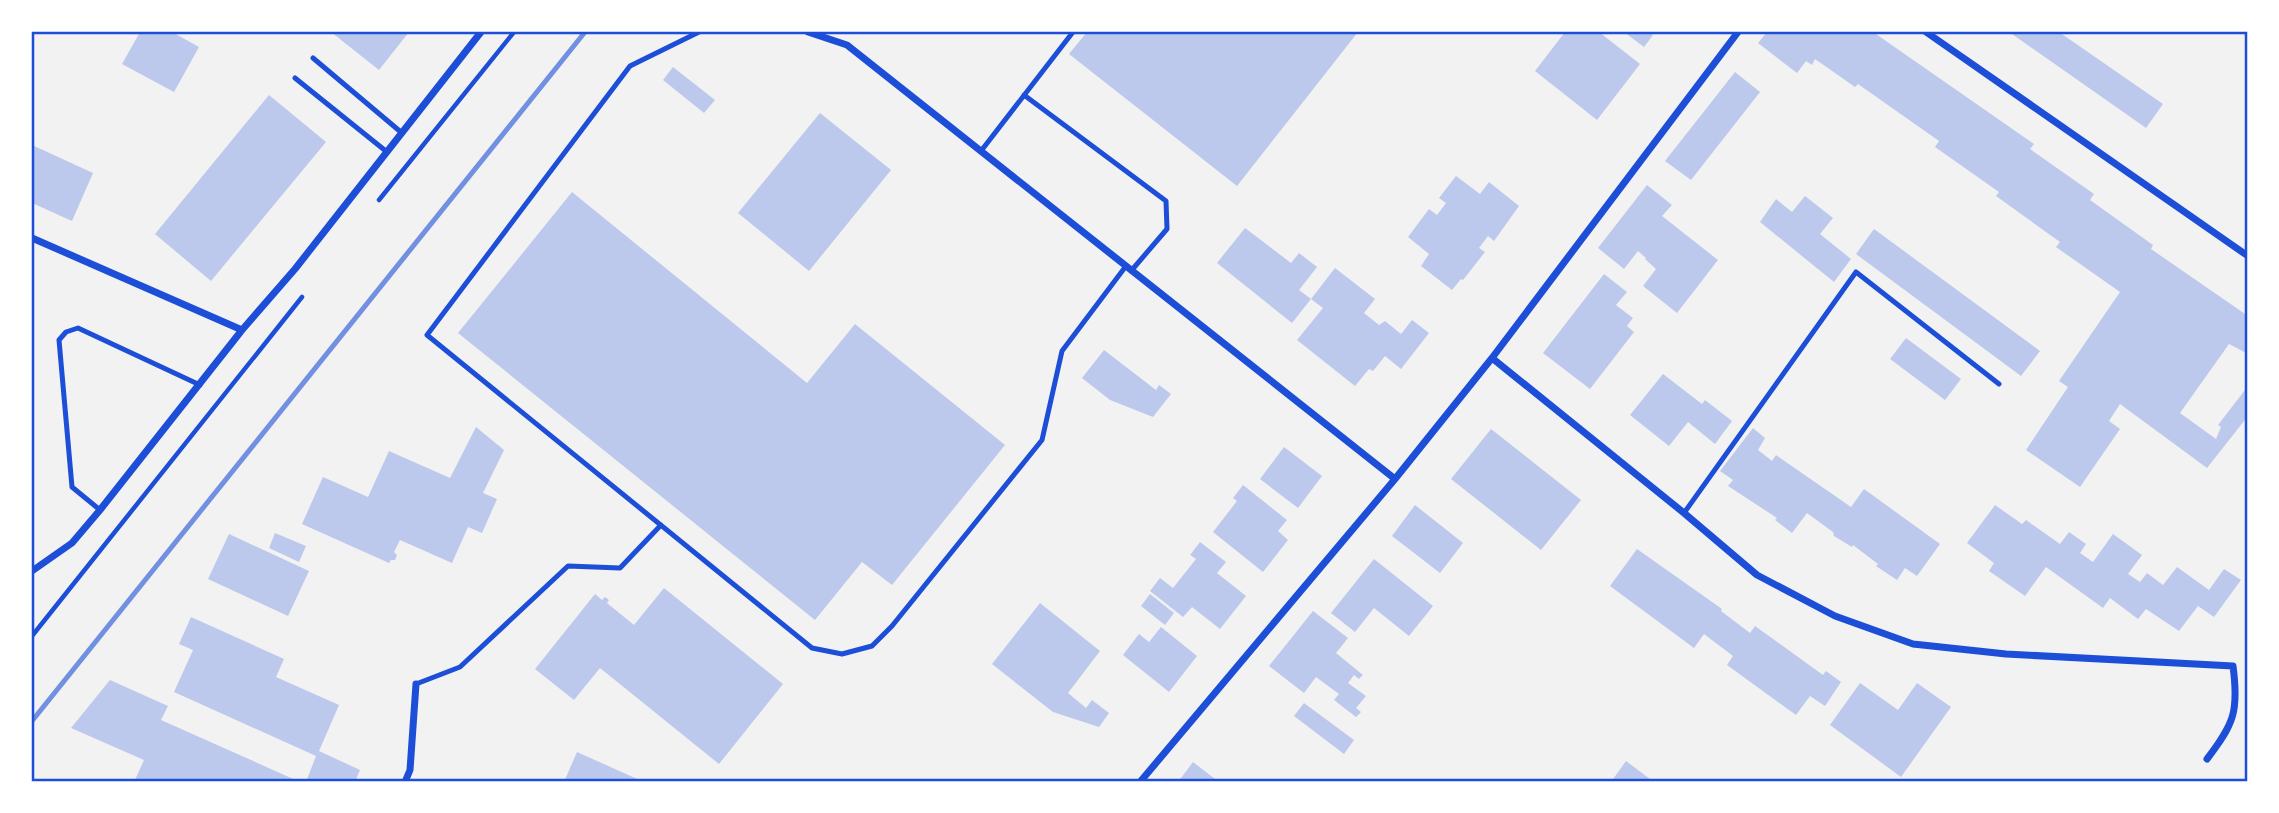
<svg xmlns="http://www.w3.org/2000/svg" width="2279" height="813" font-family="'Public Sans',sans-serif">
  <rect width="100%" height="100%" fill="#f2f2f2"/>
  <path fill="#bdc9ec" d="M140 32H172L199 47 174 92 122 64Z
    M331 32H409L379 70Z
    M1087 32H1358L1237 186 1069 54Z
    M1565 32H1599L1640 64 1597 120 1535 71Z
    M1624 32H1648L1653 35 1644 47Z
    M1767 32H1873L2034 144 2030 149 2094 194 2090 200 2153 245 2151 249 2248 316V354L2229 344 2180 413 2216 439 2221 427 2218 425 2248 386V416L2207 468 2120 404 2109 421 2120 429 2080 487 2026 450 2068 387 2059 381 2120 292 2056 247 2060 242 1996 196 1999 192 1935 147 1939 141 1858 84 1855 87 1815 59 1812 65 1806 61 1797 73 1758 43Z
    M2009 32H2059L2163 104 2146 128Z
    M673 67 715 100 704 113 663 80Z
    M1735 72 1760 92 1691 180 1665 161Z
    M269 95 326 142 211 281 155 234Z
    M820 113 891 170 809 271 738 213Z
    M32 145 93 173 72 221 32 203Z
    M1456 176 1480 194 1489 182 1519 206 1494 241 1488 236 1479 248 1485 252 1463 280 1461 279 1452 290 1421 266 1429 254 1408 237 1429 209 1437 215 1446 203 1439 198Z
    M1647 185 1672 205 1662 216 1718 260 1677 313 1643 286 1656 269 1645 259 1646 258 1638 251 1624 269 1598 248Z
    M572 192 807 383 855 324 1005 445 892 585 862 562 815 620 458 333Z
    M1805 196 1833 218 1820 234 1851 259 1834 282 1760 222 1776 199 1792 212Z
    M1245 228 1291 263 1299 253 1317 267 1299 290 1311 299 1292 323 1217 263Z
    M1874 229 2040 351 2021 376 1856 254Z
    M1335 268 1375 299 1364 313 1379 325 1385 321 1401 334 1412 320 1429 333 1401 369 1385 356 1373 371 1369 369 1355 386 1297 340 1323 308 1311 299Z
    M1604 274 1627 292 1616 305 1633 318 1627 326 1634 332 1590 389 1543 353Z
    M1906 338 1961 379 1945 400 1890 359Z
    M1104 350 1156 390 1159 385 1171 394 1153 417 1110 400 1082 378Z
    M1663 374 1702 404 1705 400 1732 421 1715 444 1688 422 1669 446 1630 415Z
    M476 427 504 450 483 493 497 499 482 533 468 527 452 563 400 540 394 552 397 555 395 560H391L389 563 302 524 323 477 368 497 389 451 450 478Z
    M1753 428 1765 438 1758 450 1772 461 1776 455 1851 507 1864 489 1940 544 1917 576 1905 568 1897 580 1876 566 1878 564 1853 545 1852 547 1834 536 1833 532 1807 513 1792 533 1775 520 1777 518 1728 486 1733 480 1720 471Z
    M1491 429 1581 500 1541 550 1451 479Z
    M1284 447 1322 476 1298 508 1260 479Z
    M1243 485 1287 520 1278 531 1288 540 1263 572 1213 532 1237 501 1233 498Z
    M1415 505 1463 543 1440 573 1392 536Z
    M1995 505 2022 524 2026 520 2060 544 2069 532 2086 544 2080 553 2093 562 2113 534 2142 555 2128 574 2140 582 2147 573 2163 585 2177 567 2209 590 2224 569 2241 580 2214 617 2198 606 2179 631 2146 609 2138 619 2110 598 2103 608 2046 567 2025 596 1989 571 1994 563 1967 543Z
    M275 533 306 546 299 562 269 548Z
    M229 534 309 571 288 616 208 579Z
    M1200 542 1226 562 1217 573 1246 596 1220 629 1192 607 1183 617 1150 591 1160 578 1173 588 1196 559 1190 555Z
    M1637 549 1722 609 1721 611 1750 633 1755 626 1823 675 1826 671 1841 682 1825 706 1810 696 1796 715 1727 665 1733 656 1704 634 1694 648 1610 586Z
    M1374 559 1433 606 1409 636 1374 608 1355 632 1331 613Z
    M664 588 783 684 719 764 600 668 574 700 535 669 595 594 602 600 605 597 609 600 607 603 634 625Z
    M1150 594 1174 613 1165 625 1141 606Z
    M1040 603 1100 651 1068 693 1086 708 1092 700 1109 713 1099 727 1053 712 992 664Z
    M1313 611 1348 638 1336 653 1363 675 1359 679 1354 675 1348 683 1366 696 1356 708 1361 712 1356 717 1334 700 1339 694 1316 677 1304 693 1269 666Z
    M191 617 284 659 276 677 339 705 319 751 360 770 355 782H306L316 756 174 692 193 650 179 644Z
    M1161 627 1197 656 1169 692 1123 655 1139 634 1149 642Z
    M110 680 168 706 161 720 300 782H134L144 760 71 728Z
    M1860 683 1898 710 1917 683 1951 707 1901 777 1830 725Z
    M1304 703 1354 740 1344 754 1294 716Z
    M577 752 644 782H564Z
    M1626 761 1654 782H1611Z
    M1193 762 1219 782H1178Z"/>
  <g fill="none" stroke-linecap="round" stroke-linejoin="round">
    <path stroke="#1d4ed8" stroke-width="4.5" d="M379 200 514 32
      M32 636 302 297"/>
    <path stroke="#1d4ed8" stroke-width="5" d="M699 32 630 66 427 335 812 648 842 654 872 646 892 626 1042 440 1062 351 1126 266
      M313 58 402 133
      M295 78 387 152
      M1024 95 1166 201 1167 229 1131 271
      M981 151 1073 32
      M100 510 72 487 59 340 66 332 78 328 200 385
      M1684 513 1856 272 1999 384
      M416 684 460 667 568 566 620 568 661 525"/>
    <path stroke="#1d4ed8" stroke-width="7" d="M808 32 847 45 1395 479
      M1926 32 2248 256
      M32 238 242 330
      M1492 358 1684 513 1757 575 1835 616 1913 644 2006 654 2233 666C2239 711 2234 724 2207 759
      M32 571 72 543 100 510 242 330 295 269 481 32
      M405 782 410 770 416 684
      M1140 782 1395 479 1492 358 1738 32"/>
    <path stroke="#7290e2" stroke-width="5" d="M32 721 585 32"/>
  </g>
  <rect width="2279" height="813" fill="none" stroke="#ffffff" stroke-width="66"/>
  <rect x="33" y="33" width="2213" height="747" fill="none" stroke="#1d4ed8" stroke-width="2.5"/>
</svg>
